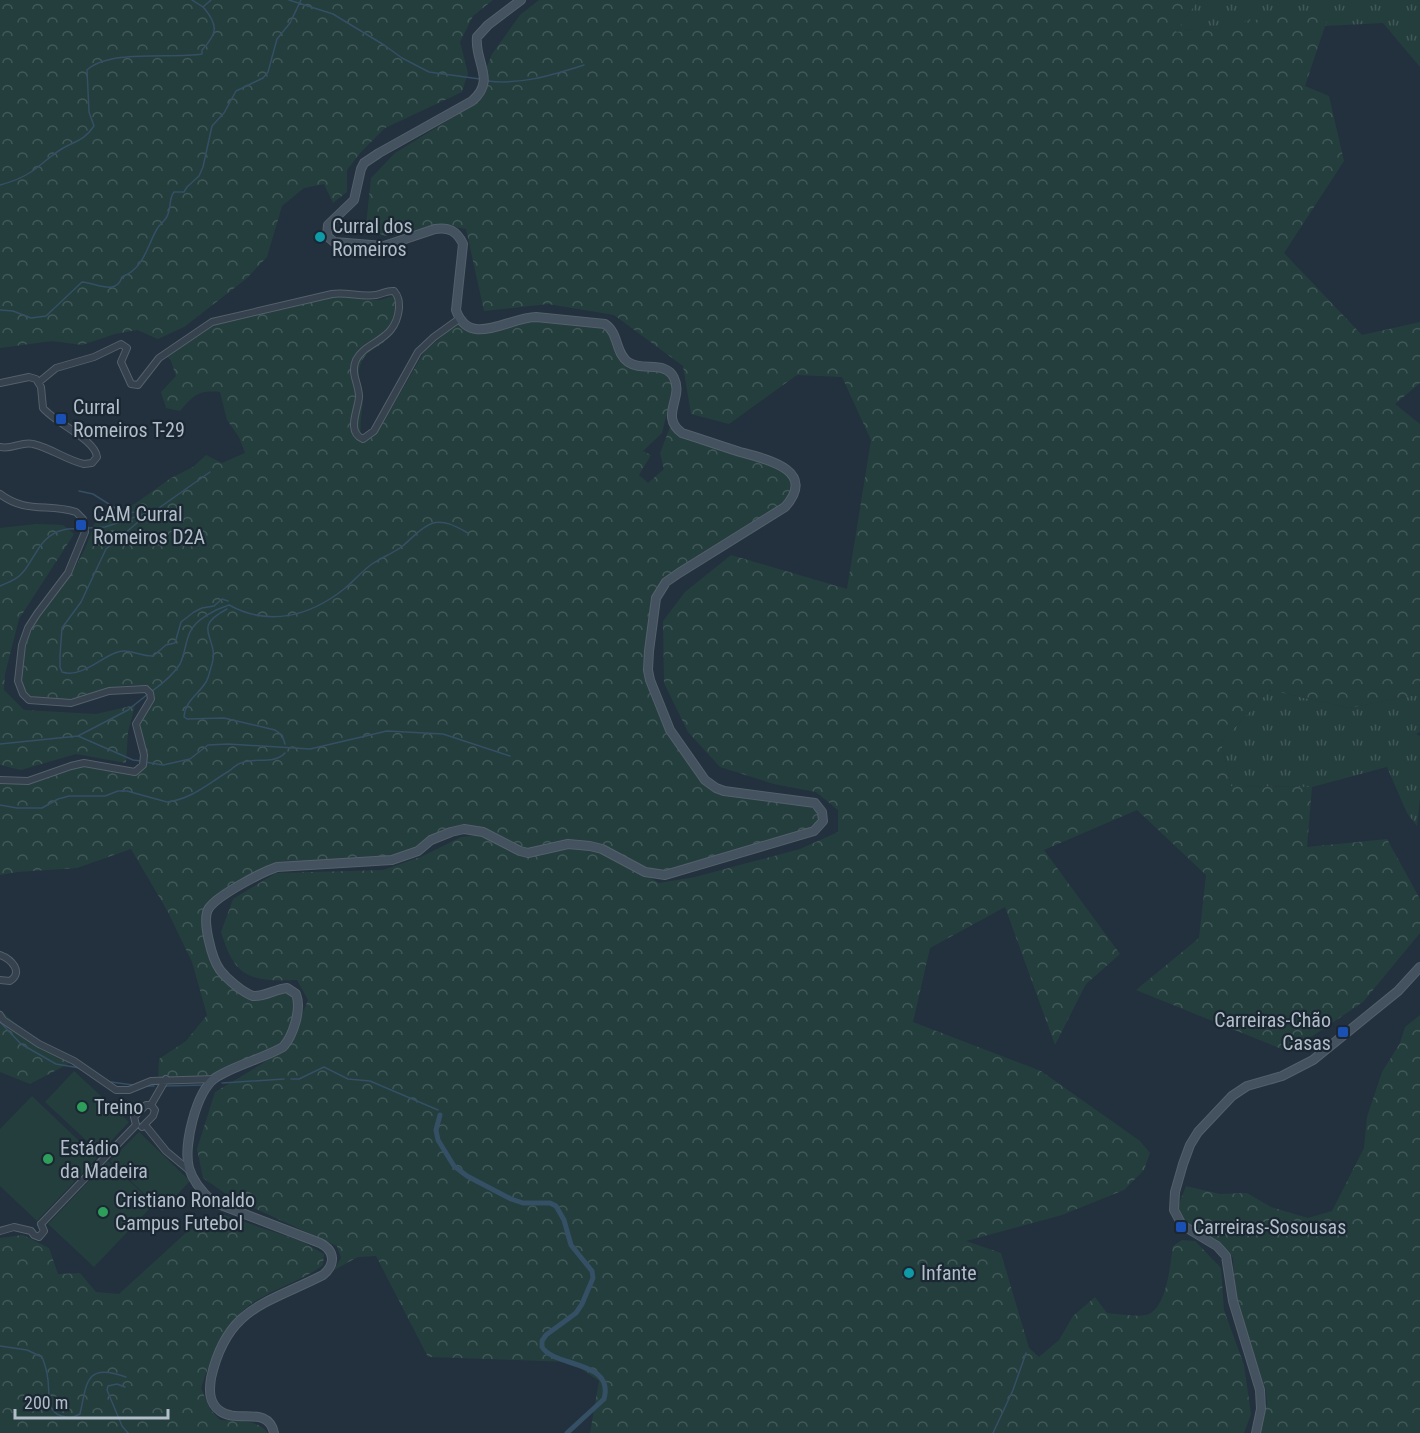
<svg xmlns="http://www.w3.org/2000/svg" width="1420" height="1433" font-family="'Roboto Condensed',sans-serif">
  <defs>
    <pattern id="grass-tufts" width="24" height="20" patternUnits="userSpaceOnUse" patternTransform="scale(1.5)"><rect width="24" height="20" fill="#243e3d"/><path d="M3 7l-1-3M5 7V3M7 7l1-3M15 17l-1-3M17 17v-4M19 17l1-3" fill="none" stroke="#415858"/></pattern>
    <pattern id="forest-crowns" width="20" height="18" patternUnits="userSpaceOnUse" patternTransform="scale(1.5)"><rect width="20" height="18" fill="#243e3d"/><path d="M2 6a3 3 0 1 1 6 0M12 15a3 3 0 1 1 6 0" fill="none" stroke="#415858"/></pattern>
  </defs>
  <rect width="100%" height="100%" fill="#22313d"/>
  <path fill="url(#grass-tufts)" d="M1198 0H1420V67L1383 23 1325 26 1330 9 1176 32Z
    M1270 690 1349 708 1420 694V732L1416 734 1420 736V798L1417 826 1407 813 1387 767 1312 787 1231 786 1221 742Z"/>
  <path fill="url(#forest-crowns)" d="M0 0H493L473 16 460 42 468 73 462 92 385 128 361 152 347 170V192L333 203 324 184 304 188 282 206 267 257 246 279 184 327 158 339 137 330 115 334 82 345 52 341 0 348Z
    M539 0H1198L1176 32 1331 8 1305 86 1329 96 1344 161 1284 253 1362 335 1420 322V383L1395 404 1420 424V694L1349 708 1270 690 1221 742 1231 786 1312 787 1307 847 1387 839 1420 899V933L1363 1002 1289 1052 1136 990 1199 938 1206 875 1137 810 1044 850 1120 954 1086 984 1055 1045 1005 907 930 948 913 1022 1041 1071 1140 1141 1150 1153 1144 1170 1124 1190 1062 1215 966 1241 1001 1253 1029 1348 1039 1357 1059 1340 1073 1316 1095 1297 1107 1313C1120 1314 1134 1317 1146 1315 1167 1310 1170 1264 1173 1246L1182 1240 1195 1241 1221 1268 1224 1310 1244 1365 1251 1414 1244 1433H590L599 1381 571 1362 428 1357 376 1256 358 1257 334 1270 341 1258 337 1246 232 1198 203 1178 197 1149 215 1092 260 1065 291 1043 308 1000 297 980C274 981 245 983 232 959 227 951 224 941 221 932L233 899 276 873 383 870 423 856 461 837 487 834 464 829 404 857 266 871 227 894 205 916 215 960 249 995 279 988 296 994 293 1031 275 1052 230 1074 215 1079 158 1081 159 1059 186 1041 207 1015 192 962 168 912 131 849 77 868 18 872 0 875V780L28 781 84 763 135 772 143 765 136 724 149 704 147 687C118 680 92 697 63 700 53 700 41 698 30 696L21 685C23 665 24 644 33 627 43 607 58 592 71 574 81 559 89 541 94 524L136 503 171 478 193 467 206 455 222 463 245 453 239 437 227 420 220 392C198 390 194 395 180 411L166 408 161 392 176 376 171 361 166 355 216 321 336 293 372 300H380L396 295 402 299C406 314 398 329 386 340 378 348 367 350 362 361 355 375 362 384 363 397 363 410 359 422 361 435L369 438 378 431 387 416 424 352 466 316 470 328 477 330 527 317 605 324 622 356 642 367 658 368 674 376V403L666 417 662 433 643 451 651 455 639 475 648 483 664 469 660 453 672 422 682 433 783 466 796 484 785 507 679 573 656 598 649 651 653 689 670 730 716 788 808 802 822 812 814 831 658 874 601 849 659 883 695 877 800 849 838 832V810L816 792 774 784 720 767 688 732 664 683 663 621 685 592 731 555 847 589 871 440 842 377 797 375 729 424 691 414 683 366 614 315 548 304 484 311 466 229 442 225 384 236 366 226 371 178 395 153 471 106 492 54 520 15Z
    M36 524 63 525 74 534 19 619 5 674 4 690 24 710 96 714 135 705 128 732 126 763 76 754 21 770 0 765V528Z
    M0 1010 39 1044 74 1061 30 1084 0 1072Z
    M1420 1015V1433H1259L1267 1404 1266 1391 1235 1294 1233 1258 1229 1251 1184 1223 1177 1210 1186 1186 1220 1194 1247 1193 1271 1207 1308 1218 1332 1211 1364 1148 1367 1117 1382 1072 1400 1043 1405 1027Z
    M221 1214 301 1241 324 1254 323 1265C303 1280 279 1287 257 1300 226 1319 212 1356 201 1388L210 1409 220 1420C236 1421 258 1419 268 1433H0V1238L23 1235 49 1248 58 1274 80 1273 96 1292 119 1294 188 1231Z"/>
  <path fill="#243e3d" d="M74 1071 129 1122 100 1153 45 1102Z
    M32 1096 97 1158 37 1221 0 1186V1129Z
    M139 1132 190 1181 162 1211 110 1161Z
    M108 1161 154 1204 94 1267 48 1224Z"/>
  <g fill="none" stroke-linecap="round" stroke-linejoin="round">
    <path stroke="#354f65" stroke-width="1.5" d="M289 0 333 14 384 45 402 58 429 72 480 79
      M203 7 211 0
      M488 81C522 85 552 75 584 65
      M0 185C11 182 22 178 31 172 43 164 54 152 67 146 79 140 85 139 94 126L89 112 87 70C110 49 172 59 202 54V50C217 34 219 26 204 8 201 5 196 3 192 0
      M0 310 13 311 31 318 46 316 82 282C96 283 116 296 122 277 145 267 146 248 157 229 160 223 166 221 168 214 171 207 169 198 174 192H184L187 187 199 176 203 167 212 126 224 113 236 91 263 78 268 72 277 39 290 23 301 0
      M79 491 93 494 123 513 137 512 139 514
      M140 517 137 523 106 549 81 602 62 628 60 655V667L62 672C81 678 99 659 115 653 129 647 140 657 153 656L166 645 175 643 181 622 194 612 202 608 214 606 222 599 228 601
      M88 528 105 527 156 510 210 472
      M0 586C9 582 18 579 24 571 36 556 41 535 63 530 69 528 77 529 83 529
      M227 609C189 629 220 637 212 664 210 670 209 677 206 682 198 695 185 701 184 717L187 719 224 718 275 730 282 735 285 744
      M152 691C162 684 173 675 180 664 185 654 185 643 190 632 196 619 216 609 229 605 269 627 310 616 344 589 354 581 362 571 372 564 381 558 391 554 400 548 411 540 420 527 433 523 446 520 457 527 468 533
      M78 736 128 710 148 694
      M0 744 78 736 133 760 141 761
      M145 762 163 765 190 759 208 745 228 744 310 749 387 731 443 734 510 756
      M0 805 17 808H42L58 799 69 796H105L118 791H127L167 802C192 799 209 783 229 771 233 768 237 764 241 763 255 757 274 765 285 753
      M0 1022 21 1044 56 1064 80 1068
      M291 1079H299L324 1067 348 1079 370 1081 438 1110
      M111 1082 133 1085
      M222 1083 284 1079
      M146 1086H154
      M165 1086 205 1085
      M0 1346 27 1350 42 1357C45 1364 47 1372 48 1380 50 1396 45 1415 67 1417 72 1418 75 1417 80 1414 87 1383 85 1362 126 1377
      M125 1387 117 1384 108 1386 107 1390 122 1426 128 1433
      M993 1433 1013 1390 1026 1353"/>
    <path stroke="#354f65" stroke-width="5" d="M440 1115 436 1130 438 1140 454 1166 467 1176 511 1199 523 1203H550L556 1206 564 1220 571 1245 592 1271 593 1278 582 1304 576 1313 546 1335 542 1341V1347C555 1368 615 1360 604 1399L567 1433"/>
    <g stroke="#54606b" stroke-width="8">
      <path id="minor" d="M39 382 56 368 94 357 121 344 127 348 121 362 131 384 138 385 159 358 212 322 332 294C347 292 361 297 376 295 383 294 387 290 394 291 399 297 399 301 399 308 396 342 366 340 356 360 350 374 359 383 359 397 358 410 346 432 363 439L374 431 418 352 434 337 459 319
        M0 383 29 377 36 379 41 387 43 408C55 423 95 439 97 457L92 463 84 464C66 460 51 448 33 444 22 441 12 450 0 447
        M0 494C26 514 48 503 76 512L83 519 85 532 68 573 37 614 28 628 22 645 18 681 23 694 29 700 71 703 109 691 146 689 150 693 151 699 136 724 144 755 143 765 135 772 84 763 71 766 28 781 0 780
        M0 955C11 959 24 972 10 981L0 980
        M0 1015 3 1020 39 1044 74 1061 116 1090H129L151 1081 215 1079
        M151 1105 166 1079
        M136 1125 134 1117 146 1105H151
        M145 1125 166 1151 190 1171
        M142 1127 153 1116 155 1110 151 1105
        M41 1224 136 1125
        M0 1231 14 1227 31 1231 34 1235 39 1237 44 1231 41 1224"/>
    </g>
    <g stroke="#54606b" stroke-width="10">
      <path id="secondary" d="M274 1433C268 1405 238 1424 220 1411 209 1403 209 1391 211 1378 227 1307 266 1304 323 1275 335 1265 336 1251 320 1243L213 1202C203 1193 193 1182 189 1168 183 1146 196 1092 215 1078 235 1065 262 1059 283 1047 293 1036 302 1009 296 994L287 988C275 989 265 997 253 996 242 992 227 979 220 970 212 959 201 919 209 908 218 895 262 872 277 867L392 860 418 851 431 840 451 832 464 829 483 832 520 851 528 853 568 844 590 846 602 849 645 872 665 875 814 831 823 821 822 812 815 803 724 791 716 788 705 780 670 730 650 680 648 670 649 651 656 598 666 582 679 573 785 507C818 470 766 459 740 452 721 446 701 439 682 433 659 416 684 398 674 378 666 360 642 372 628 362 615 353 619 333 605 324L536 317C509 317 469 349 456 310L463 244C457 231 449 227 435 229L384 246 334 242 327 236 328 225 354 200 361 169 364 163 379 153 472 101C497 80 474 62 477 37L488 25 521 0
        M1256 1433 1261 1409 1260 1390 1233 1301 1226 1256 1217 1246 1182 1225 1174 1210 1175 1192 1183 1164 1190 1145 1198 1132 1232 1096 1247 1086 1282 1076 1313 1060 1398 991 1420 967"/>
    </g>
    <use href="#minor" stroke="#36424d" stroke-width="6"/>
    <use href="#secondary" stroke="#445260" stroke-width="8"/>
  </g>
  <g fill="#0f9aa8" stroke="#1b2732" stroke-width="2">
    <circle cx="320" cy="237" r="6"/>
    <circle cx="909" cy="1273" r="6"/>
  </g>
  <g fill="#1a4fb4" stroke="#1b2732" stroke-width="2">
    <rect x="55" y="413" width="12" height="12" rx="3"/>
    <rect x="75" y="519" width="12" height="12" rx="3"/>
    <rect x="1337" y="1026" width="12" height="12" rx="3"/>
    <rect x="1175" y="1221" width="12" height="12" rx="3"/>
  </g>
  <g fill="#2e9e5b" stroke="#1b2732" stroke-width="2">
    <circle cx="82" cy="1107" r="6"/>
    <circle cx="48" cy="1159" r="6"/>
    <circle cx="103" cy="1212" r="6"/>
  </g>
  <g text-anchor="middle" stroke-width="4.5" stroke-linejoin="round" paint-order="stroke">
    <g font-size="20" fill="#b1bdc8" stroke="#1b2732" text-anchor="start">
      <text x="332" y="233">Curral dos<tspan x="332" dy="23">Romeiros</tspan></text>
      <text x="73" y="414">Curral<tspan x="73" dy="23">Romeiros T-29</tspan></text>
      <text x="93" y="521">CAM Curral<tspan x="93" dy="23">Romeiros D2A</tspan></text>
      <text x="1331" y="1027" text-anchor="end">Carreiras-Chão<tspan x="1331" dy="23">Casas</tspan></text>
      <text x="94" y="1114">Treino</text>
      <text x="60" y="1155">Estádio<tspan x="60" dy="23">da Madeira</tspan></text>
      <text x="115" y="1207">Cristiano Ronaldo<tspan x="115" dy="23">Campus Futebol</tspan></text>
      <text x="1193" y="1234">Carreiras-Sosousas</text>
      <text x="921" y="1280">Infante</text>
    </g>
  </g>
  <path d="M15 1409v9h153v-9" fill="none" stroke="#b1bdc8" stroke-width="3"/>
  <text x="24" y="1409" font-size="18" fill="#b1bdc8" stroke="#1b2732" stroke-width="4.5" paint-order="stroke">200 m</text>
</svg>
